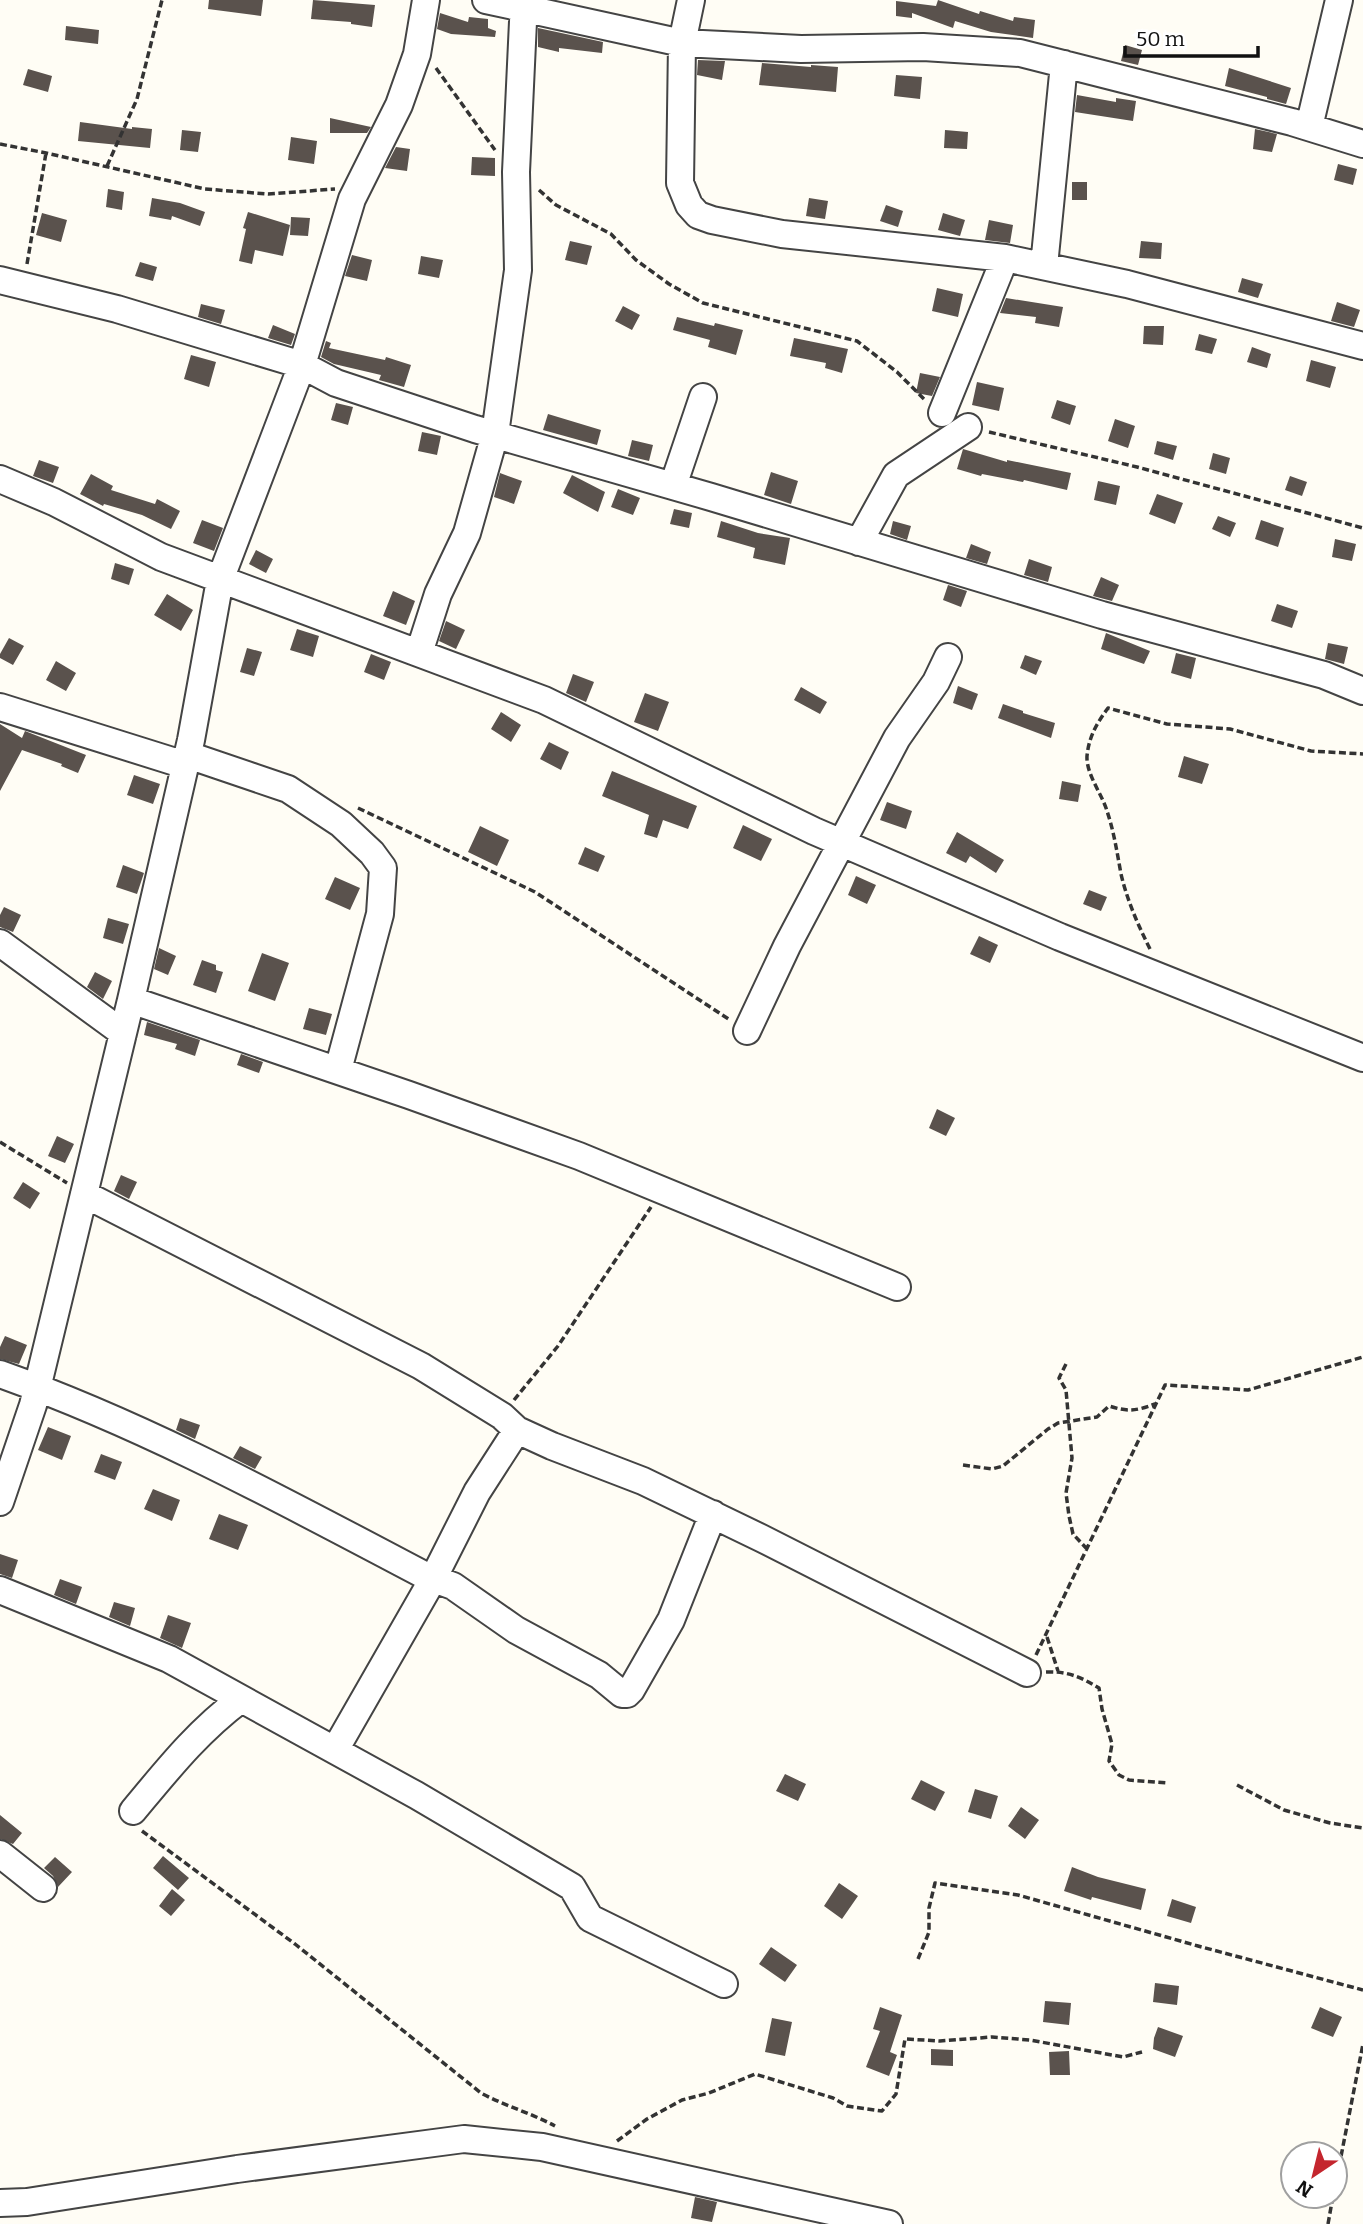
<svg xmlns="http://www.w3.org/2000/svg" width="1363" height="2224" font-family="Bitter,serif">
  <rect width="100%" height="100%" fill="#fffdf5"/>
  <path fill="#5a524d" d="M209 0H263L261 16 208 9Z
    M313 0 375 5 372 27 351 24V22L311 19Z
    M938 0 979 14 980 11 1013 21 1014 17 1035 20 1033 38 991 32 955 21 953 28 912 13V18L896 16V1L936 6Z
    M440 13 468 22 469 17 488 19V28L496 31 495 37 451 34 437 29Z
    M66 26 99 30 98 44 65 40Z
    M538 28 603 42 602 53 559 48V52L538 47Z
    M1125 45 1142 50 1138 65 1121 61Z
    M698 60 725 61 722 80 697 75Z
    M762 63 811 67V65L838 67 836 92 759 85Z
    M1229 68 1291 88 1286 104 1267 99V97L1225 86Z
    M28 69 52 76 48 92 23 85Z
    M896 75 922 77 920 99 894 96Z
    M1077 95 1116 102V98L1136 101 1133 121 1075 112Z
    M330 118 371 127 367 133H330Z
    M80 122 132 129V127L152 129 150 148 78 141Z
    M1255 129 1277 134 1272 152 1253 149Z
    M182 130 201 132 198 152 180 150Z
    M945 130 968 132 967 149 944 148Z
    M291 137 317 141 314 164 288 160Z
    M396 147 410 149 407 171 385 168Z
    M472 157 495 158V176L471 175Z
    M1338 164 1357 169 1353 185 1334 180Z
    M1072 182H1087V200H1072Z
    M108 189 124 192 122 210 106 207Z
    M152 198 180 203 205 212 200 226 172 216 171 220 149 216Z
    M809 198 828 201 825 219 806 216Z
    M886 205 903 211 898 227 880 221Z
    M248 212 290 225 283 256 255 250 252 264 239 261 246 229 243 228Z
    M42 213 67 220 61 242 36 235Z
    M943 213 965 220 960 236 938 230Z
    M291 217 310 218 308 236 290 235Z
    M989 220 1013 225 1010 243 985 240Z
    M570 241 592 246 587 265 565 260Z
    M1141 241 1162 243 1161 259 1139 258Z
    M352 255 372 260 367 281 345 276Z
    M421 256 443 260 439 278 418 274Z
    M140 262 157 267 153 281 135 276Z
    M1242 278 1263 284 1258 298 1238 292Z
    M937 288 963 294 958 317 932 311Z
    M1006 298 1063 307 1059 327 1035 323 1036 317 1000 313Z
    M1337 302 1360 310 1354 327 1331 321Z
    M201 304 225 310 221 324 198 317Z
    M623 306 640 315 632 330 615 321Z
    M677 317 714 326 715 323 743 330 736 355 708 347 710 340 673 330Z
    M273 325 295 334 291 345 268 338Z
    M1144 326H1164L1163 345 1143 344Z
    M1199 334 1217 339 1212 354 1195 350Z
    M794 338 848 349 842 373 825 368 826 363 790 356Z
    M326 341 331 343 329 348 385 360 386 357 411 365 404 387 379 380 381 375 334 364 321 357Z
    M1252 347 1271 354 1267 368 1247 362Z
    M191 355 216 362 209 387 184 379Z
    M1311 360 1336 367 1330 388 1306 381Z
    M920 373 940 377 932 396 916 393Z
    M977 382 1004 388 999 411 972 405Z
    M1057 400 1076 406 1070 425 1051 418Z
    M336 403 353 407 348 425 331 420Z
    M548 414 601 430 597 445 543 430Z
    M1115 419 1135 426 1128 448 1108 441Z
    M422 432 441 436 437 455 418 451Z
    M632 440 653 445 649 461 628 456Z
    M1157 441 1177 446 1173 460 1154 454Z
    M963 449 1007 462V460L1071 473 1067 490 1024 480 1023 482 982 474 981 476 957 469Z
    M1213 453 1230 458 1226 474 1209 469Z
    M39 460 59 467 53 483 33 476Z
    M771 472 798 481 791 504 764 495Z
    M500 473 522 481 514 504 494 497Z
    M91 474 113 486 111 490 155 504 157 499 180 511 171 529 142 515 104 504 103 506 80 494Z
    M572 475 605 492 598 512 563 493Z
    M1290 476 1307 482 1302 496 1285 490Z
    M1098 481 1120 486 1116 505 1094 500Z
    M618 489 640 498 633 515 611 507Z
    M1157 494 1183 503 1175 524 1149 514Z
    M674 509 692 513 689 528 670 524Z
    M1218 516 1236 523 1230 537 1212 529Z
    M202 520 223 528 214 551 193 543Z
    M1261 520 1284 528 1278 547 1255 539Z
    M721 521 758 533 790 538 785 565 753 558 755 548 717 537Z
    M893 521 911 526 907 540 890 534Z
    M1335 539 1356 544 1352 561 1332 557Z
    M971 544 991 552 987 564 966 558Z
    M256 550 273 559 266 573 249 564Z
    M1029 559 1052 567 1048 582 1024 575Z
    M115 563 134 569 129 585 111 579Z
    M1101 577 1119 585 1112 601 1093 596Z
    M948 585 967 591 961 607 943 600Z
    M393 591 415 601 406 625 383 616Z
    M167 594 193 610 181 631 154 615Z
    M1277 604 1298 611 1292 628 1271 621Z
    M446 621 465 630 456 649 439 641Z
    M297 629 319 636 313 657 290 650Z
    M1106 633 1150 651 1144 664 1101 649Z
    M9 638 24 646 13 665 0 658V654Z
    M1328 643 1348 647 1344 664 1325 659Z
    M247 648 262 652 254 676 240 672Z
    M1176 653 1196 658 1191 679 1171 673Z
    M371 654 391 662 384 680 364 672Z
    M1025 655 1042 661 1036 675 1020 668Z
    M56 661 76 673 66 691 46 680Z
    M573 674 594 682 586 702 566 693Z
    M958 686 978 694 972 710 953 703Z
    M801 687 827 702 820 714 794 700Z
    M645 693 669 702 658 731 634 722Z
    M1003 704 1023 711V713L1055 723 1051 738 998 718Z
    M501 712 521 725 511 742 491 729Z
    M0 724 22 738 25 731 86 755 78 773 61 766 62 764 22 750 0 791Z
    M549 742 569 752 561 770 540 759Z
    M1184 756 1209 764 1202 784 1178 777Z
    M612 771 697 806 688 829 663 820 657 838 644 834 649 815 602 796Z
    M134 775 160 784 153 804 127 795Z
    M1062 781 1081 785 1078 802 1059 799Z
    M887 802 912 811 906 829 880 820Z
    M743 825 772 839 761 861 733 848Z
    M480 826 509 840 497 866 468 852Z
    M957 832 1004 860 996 873 970 856 966 863 946 853Z
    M585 847 605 856 598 872 578 864Z
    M123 865 144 873 137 894 116 887Z
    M856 876 876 885 867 904 848 895Z
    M335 877 360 888 350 910 325 899Z
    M1089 890 1107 897 1101 911 1083 904Z
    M4 907 21 915 13 932 0 927V915Z
    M108 918 129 924 123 944 103 938Z
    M979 936 998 945 990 963 970 954Z
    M159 948 176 956 168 975 154 969Z
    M262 953 289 963 275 1001 248 991Z
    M202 960 216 965V970L223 972 216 993 193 985Z
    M95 972 112 981 103 999 87 987Z
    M309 1008 332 1014 326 1035 303 1029Z
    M147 1022 200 1040 195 1056 175 1049 177 1044 144 1035Z
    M241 1054 263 1062 259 1073 237 1065Z
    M937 1109 955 1118 946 1136 929 1128Z
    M57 1136 74 1144 65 1163 48 1156Z
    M121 1175 137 1182 129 1199 114 1191Z
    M23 1182 40 1193 30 1209 13 1198Z
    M5 1336 27 1345 19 1364 0 1359V1347Z
    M180 1418 200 1425 195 1439 176 1430Z
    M48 1427 71 1436 62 1460 38 1450Z
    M240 1446 262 1457 255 1469 233 1458Z
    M101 1454 122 1462 115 1480 94 1472Z
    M153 1489 180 1500 172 1521 144 1509Z
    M219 1514 248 1525 238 1550 209 1539Z
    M0 1554 18 1560 12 1578 0 1574Z
    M60 1579 82 1587 76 1604 54 1595Z
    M114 1602 135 1608 130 1626 109 1617Z
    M168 1615 191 1623 182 1648 160 1638Z
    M785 1774 806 1784 798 1801 776 1791Z
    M921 1780 945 1792 935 1811 911 1799Z
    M975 1789 998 1796 991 1819 968 1812Z
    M1021 1807 1039 1820 1025 1839 1008 1826Z
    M0 1815 22 1833 13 1844 0 1839Z
    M163 1856 189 1878 178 1890 153 1868Z
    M55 1857 72 1872 58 1887 53 1876 44 1868Z
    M1072 1867 1098 1877 1146 1889 1141 1910 1092 1897 1091 1900 1064 1891Z
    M839 1883 858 1896 842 1919 824 1906Z
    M172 1889 185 1900 171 1916 159 1906Z
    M1172 1899 1196 1907 1191 1923 1167 1916Z
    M771 1947 797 1965 785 1982 759 1964Z
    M1155 1983 1179 1986 1177 2005 1153 2002Z
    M1045 2001 1071 2003 1069 2025 1043 2022Z
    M880 2007 902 2015 890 2052 897 2055 889 2076 866 2067 880 2031 873 2029Z
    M1320 2007 1342 2017 1333 2037 1311 2028Z
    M772 2018 792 2022 785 2056 765 2052Z
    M1158 2027 1183 2036 1175 2057 1153 2049 1154 2038Z
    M931 2049 953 2050V2066L931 2065Z
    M1069 2051 1070 2075H1050L1049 2052Z
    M695 2197 717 2202 712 2222 691 2218Z"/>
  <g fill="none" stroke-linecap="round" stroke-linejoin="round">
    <g stroke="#444" stroke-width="30">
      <path id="minor" d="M486 0 682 43 801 49 923 47 1020 53 1292 122 1363 144
        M691 0 682 43 680 183 689 205 698 215 712 220 782 234 1005 258 1127 284 1363 346
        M1309 127 1339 0
        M1044 266 1064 64
        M0 280 117 309 302 365 336 383 475 429 711 497 1102 615 1324 675 1363 691
        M942 413 1005 258
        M0 479 54 502 161 557 544 700 814 831 1060 937 1363 1058
        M673 486 703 397
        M859 542 896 475 968 427
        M419 653 438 594 467 533 495 434 518 270 516 172 524 0
        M0 707 185 765
        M188 755 288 789 341 824 372 853 383 868 380 914 338 1070
        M0 943 123 1033
        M131 1000 409 1095 579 1156 897 1287
        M747 1031 787 946 897 738 936 682 948 657
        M84 1194 421 1366 502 1416 517 1430 552 1446 643 1481 761 1538 1027 1673
        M0 1374C149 1427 287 1503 426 1576L453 1586 516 1630 599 1675 622 1694H627L631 1690 671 1620 713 1514
        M0 1502 33 1405 131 1000 191 740 220 580 302 365 352 199 399 105 417 54 426 0
        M0 1590 169 1659 416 1795 572 1887 590 1918 724 1984
        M335 1750 433 1579 477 1492 517 1430
        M133 1811C168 1769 197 1732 241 1699
        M0 1854 43 1888
        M0 2203 27 2202 237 2169 464 2139 542 2147 889 2224"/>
    </g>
    <path stroke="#333" stroke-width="3.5" stroke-dasharray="7 3.5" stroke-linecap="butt" d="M436 68 495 150
      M0 144 46 153 205 189 268 194 335 189
      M107 166 137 99 162 0
      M539 190 556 205 611 234 636 260 669 284 703 303 857 341 897 372 926 401
      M27 264 46 153
      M989 432 1137 467 1363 528
      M358 808 535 892 730 1020
      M1150 949C1138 925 1127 900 1121 874 1117 852 1114 832 1107 811 1102 794 1086 774 1087 756 1089 736 1097 723 1108 708L1167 724 1230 729 1311 751 1363 754
      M0 1142 67 1183
      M1066 1364 1059 1378 1066 1390 1072 1458 1066 1493 1069 1516 1073 1534 1087 1549
      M514 1400 558 1346 651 1207
      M963 1465 992 1469 1003 1466 1048 1429 1058 1423 1097 1417 1109 1406C1128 1412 1136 1411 1155 1404
      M1047 1637 1058 1671
      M1036 1655 1165 1385 1248 1390 1363 1357
      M1046 1672C1067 1671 1081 1677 1099 1688L1102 1709 1112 1744 1109 1761 1119 1775 1129 1780 1167 1783
      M1237 1785 1284 1810 1330 1823 1363 1828
      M142 1831 295 1944 481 2093C505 2106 531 2113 555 2126
      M918 1959 929 1932V1908L935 1883 1018 1895 1198 1946 1363 1990
      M617 2141 647 2119 682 2100 709 2093 755 2074 833 2098 847 2106 882 2111 896 2094 905 2039 940 2041 992 2037 1030 2040 1123 2057 1142 2052
      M1335 2187 1363 2044
      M1328 2224 1333 2196"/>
    <use href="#minor" stroke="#fff" stroke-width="26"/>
  </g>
  <g transform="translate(1314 2175) rotate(215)"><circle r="33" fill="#ffffff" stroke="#a0a0a0" stroke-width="2"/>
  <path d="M0-5L12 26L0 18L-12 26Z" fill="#c4262e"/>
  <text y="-10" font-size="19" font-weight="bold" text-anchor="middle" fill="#111111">N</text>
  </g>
  <path d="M1125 46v10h133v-10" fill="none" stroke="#111111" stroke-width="3.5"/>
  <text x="1136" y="46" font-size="21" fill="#111111" stroke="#ffffff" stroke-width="5" paint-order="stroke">50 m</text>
</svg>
